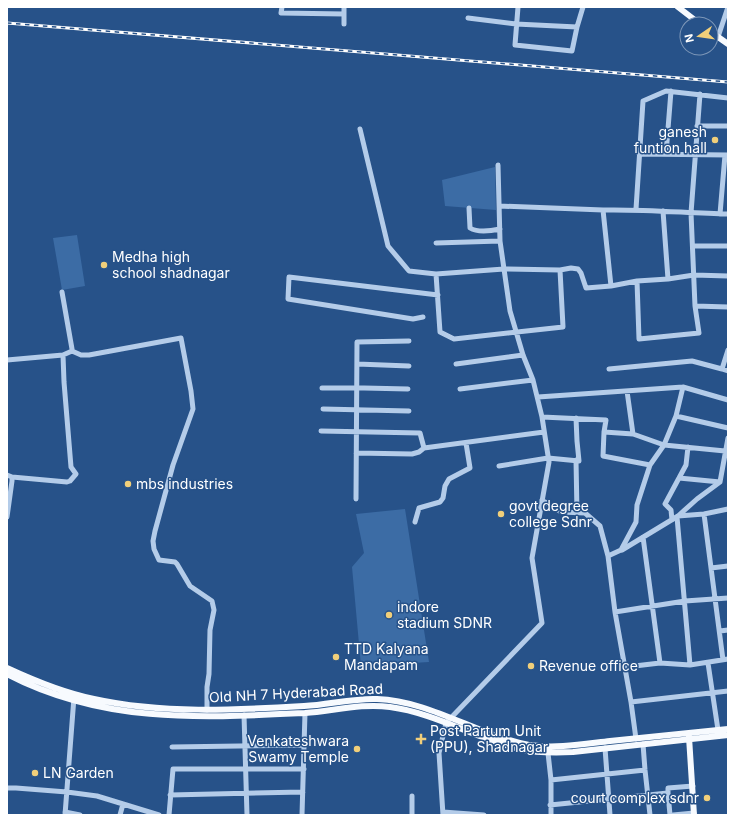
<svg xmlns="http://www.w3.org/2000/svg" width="735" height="822" font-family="Inter,sans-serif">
  <rect width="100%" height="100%" fill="#275289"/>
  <path fill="#3c6ca5" d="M495 167 496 210 445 206 442 180Z
    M77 235 85 286 62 290 53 238Z
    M405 509 429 662 361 666 352 567 364 553 356 514Z"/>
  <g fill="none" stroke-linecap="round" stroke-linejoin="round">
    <path stroke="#b4cce9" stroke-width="5" d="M282 7 281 13 344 14
      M518 7 515 45 572 51 577 27
      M468 18 516 24 577 27 583 7
      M344 24V7
      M718 37 728 7
      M700 94 691 213 695 306 699 333 639 339 637 281 668 279 694 275 728 276
      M697 126H728
      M360 129 388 246 409 271 436 274 440 332 454 339 563 327 560 270
      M639 154 728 155
      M666 154 671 91
      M499 206 603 210
      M469 208 470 228C478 233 491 231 500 229
      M636 209 643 101 666 91 728 98
      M663 211 668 279
      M720 214 725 155
      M436 243 500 241
      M693 246H728
      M436 274 504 269 560 270 571 268 578 269 581 273 586 288 611 286
      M637 281 611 286 603 210C645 209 686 213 728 214
      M695 306 728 307
      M423 317 413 319 288 299 289 277 438 295
      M728 350 722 369 728 371
      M72 351 81 355H89L181 338 191 391 193 409 173 465 155 531 153 541 154 549 159 560 175 562 177 564 190 586 212 601 214 610 210 630 209 674 207 687V710
      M7 360 63 355 72 351V349L62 292
      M357 364 409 366
      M456 364 523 355
      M609 369 692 361 722 369
      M322 388H364L408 389
      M460 389 533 380
      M627 391 633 434
      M538 397 683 387 728 400
      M323 409 409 411
      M676 416 728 428
      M542 417 606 420 604 432 633 434 664 445 725 451
      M321 431 420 433 424 448
      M604 432 603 456 650 465
      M356 453 412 454 419 452 424 448 544 432
      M576 460 577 513
      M499 466 548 458 579 461 577 441 576 418
      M7 475 12 477V481L7 517
      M12 477 67 482 70 481 76 474 71 467 64 382 63 355
      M679 478 720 482
      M356 499 357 342 409 341
      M542 500 561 512 585 513 600 526 608 556 621 550 636 522 637 505 650 465 664 445 676 416 683 387
      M704 514 723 660
      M678 516 697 499 720 482 728 438
      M677 517 690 665
      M672 520 671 510 665 504 686 465 688 447
      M415 522 419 508 440 502 443 498 445 486 449 479 470 468 466 443
      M643 537 660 663
      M622 550 678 516 704 514 728 509
      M608 556 615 612 631 702
      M711 568 728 566
      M615 612 685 601 728 598
      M720 631 728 630
      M708 663 718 730
      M626 667 660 663 690 665 728 659
      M244 715 247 815
      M636 739 631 702 728 691
      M643 744 645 770 650 815
      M172 747 305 745
      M605 748 610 815
      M548 753 551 780V815
      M551 780 645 770
      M7 788H16L67 792 97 796 159 815
      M668 793 670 815
      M170 795 303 792
      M412 796V815
      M550 805 668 793V788L693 786
      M65 812 80 815
      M443 812 484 815
      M65 815 74 697
      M120 815 123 804
      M169 815 173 769H304
      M302 815 305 713
      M443 815 439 753 446 723 542 623 532 558 549 462 542 417 533 380 523 355 510 311 500 241 498 165
      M673 815 694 813"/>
    <path stroke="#f7fafe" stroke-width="6" d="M678 7 700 24
      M711 32 728 44
      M7 668C35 681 64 693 94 699 162 714 234 710 304 706 328 705 353 698 377 699 431 701 477 735 529 745 556 749 584 744 610 741 650 737 689 733 728 729
      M7 674C103 724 201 718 305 713 333 711 362 703 390 707 435 713 475 738 519 749 537 753 555 753 573 752L728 735
      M689 737 694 815"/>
    <g stroke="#fff" stroke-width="3">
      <path id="rail" d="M7 23 728 82"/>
    </g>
    <use href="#rail" stroke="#275289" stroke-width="1.5" stroke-dasharray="4.5" stroke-linecap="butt"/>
  </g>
  <g fill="#f1cf7a" stroke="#275289" stroke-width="1.5">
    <circle cx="715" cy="140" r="4"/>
    <circle cx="104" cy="265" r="4"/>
    <circle cx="128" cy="484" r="4"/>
    <circle cx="501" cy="514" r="4"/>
    <circle cx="389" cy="615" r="4"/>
    <circle cx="336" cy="657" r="4"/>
    <circle cx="531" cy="666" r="4"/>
    <path d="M419 733h4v4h4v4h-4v4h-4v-4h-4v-4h4z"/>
    <circle cx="357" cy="749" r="4"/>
    <circle cx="35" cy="773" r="4"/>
    <circle cx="707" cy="798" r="4"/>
  </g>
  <g text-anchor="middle" stroke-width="3" stroke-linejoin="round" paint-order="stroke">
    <g font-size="14" fill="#fff" stroke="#275289" text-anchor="start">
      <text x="707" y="137" text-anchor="end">ganesh<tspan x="707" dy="16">funtion hall</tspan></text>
      <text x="112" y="262">Medha high<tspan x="112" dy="16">school shadnagar</tspan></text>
      <text x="136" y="489">mbs industries</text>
      <text x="509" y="511">govt degree<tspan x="509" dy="16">college Sdnr</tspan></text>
      <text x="397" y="612">indore<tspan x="397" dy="16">stadium SDNR</tspan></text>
      <text x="344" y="654">TTD Kalyana<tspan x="344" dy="16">Mandapam</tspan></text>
      <text x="539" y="671">Revenue office</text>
      <text x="430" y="736">Post Partum Unit<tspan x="430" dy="16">(PPU), Shadnagar</tspan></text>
      <text x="349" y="746" text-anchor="end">Venkateshwara<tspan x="349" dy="16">Swamy Temple</tspan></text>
      <text x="43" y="778">LN Garden</text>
      <text x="699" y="803" text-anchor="end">court complex sdnr</text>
    </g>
    <g font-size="14" fill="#fff" stroke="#275289">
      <text transform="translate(296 693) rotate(-3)" y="5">Old NH 7 Hyderabad Road</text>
    </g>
  </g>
  <rect width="735" height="822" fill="none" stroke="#ffffff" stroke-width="16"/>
  <g transform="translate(699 36) rotate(257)"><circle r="19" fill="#275289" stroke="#7d97b8"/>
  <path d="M0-3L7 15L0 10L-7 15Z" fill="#f1cf7a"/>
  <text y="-6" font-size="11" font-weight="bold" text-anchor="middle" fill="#ffffff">N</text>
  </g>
</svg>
